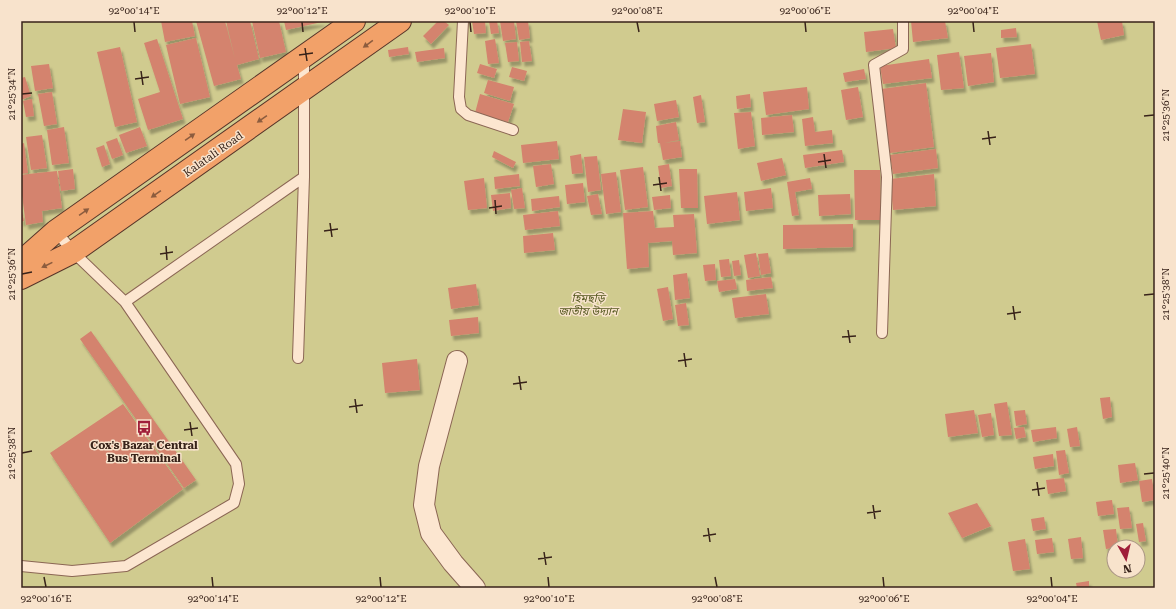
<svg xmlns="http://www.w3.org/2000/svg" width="1176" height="609" font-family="'Roboto Serif','Noto Sans Bengali',serif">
  <defs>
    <filter id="shadow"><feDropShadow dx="2.5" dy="4.5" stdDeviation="1" flood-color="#0004"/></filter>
  </defs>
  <rect width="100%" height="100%" fill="#f2d7bc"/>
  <path fill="#d0cb8f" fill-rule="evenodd" d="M21 21H1155V588H21ZM1114 547H1138V571H1114Z"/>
  <path fill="#d4836e" filter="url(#shadow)" d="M161 21H192L195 36 165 42Z
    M196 21H225L235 59 226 21H250L259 59 237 65 241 79 214 86Z
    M252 21H279L286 52 260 58Z
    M284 21H322V22L286 30Z
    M438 21H444L449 25 431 44 423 36Z
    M472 21H485L486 33 474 34Z
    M489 21H497L499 33 491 34Z
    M500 21H514L516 39 503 41Z
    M516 21H528L530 38 519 40Z
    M911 21H945L948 38 913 42Z
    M1097 21H1122L1124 35 1101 40Z
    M1016 28 1017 37 1001 38V30Z
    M893 29 896 48 866 52 864 32Z
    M196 38 210 97 180 104 166 45Z
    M157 39 183 119 148 130 138 99 160 92 144 43Z
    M495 39 499 63 488 64 485 41Z
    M529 41 532 61 522 62 520 42Z
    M517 42 519 61 508 62 505 43Z
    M1031 44 1035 74 1000 78 996 48Z
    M120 47 137 122 115 127 97 52Z
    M408 47 409 54 389 57 388 50Z
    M444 48 445 58 417 62 415 52Z
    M959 52 964 88 941 90 937 55Z
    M991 53 994 82 968 86 964 56Z
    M929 59 932 78 883 84 880 66Z
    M49 64 53 88 35 91 31 66Z
    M480 64 497 69 494 78 477 73Z
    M512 67 527 71 524 81 509 77Z
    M864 69 866 79 845 82 843 73Z
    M25 77 31 96 21 100V78Z
    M488 80 514 87 510 101 484 93Z
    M926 83 934 147 890 153 881 89Z
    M807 87 809 109 766 115 763 92Z
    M858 87 863 117 846 120 841 90Z
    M52 92 57 124 44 126 38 94Z
    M480 94 514 104 508 122 475 113Z
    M750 94 751 107 737 109 736 96Z
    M701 95 705 122 697 123 693 97Z
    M32 99 34 116 26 117 23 101Z
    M676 100 679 117 657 121 654 104Z
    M623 109 646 112 642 143 618 140Z
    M751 112 755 146 738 149 734 113Z
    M792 115 794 132 762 135 761 118Z
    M813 117 815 132 832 130 833 143 805 146 802 119Z
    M676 122 679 140 664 143 680 141 682 157 663 160 660 143H658L656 126Z
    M64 127 69 163 52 165 47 130Z
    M140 127 147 146 126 153 119 135Z
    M42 135 47 168 31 170 26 137Z
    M117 138 123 155 112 159 106 142Z
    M557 141 559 159 523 163 521 145Z
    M24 143 28 173 21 174V144Z
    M104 145 110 164 102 167 96 148Z
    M936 149 938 168 893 174 890 155Z
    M842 150 844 162 805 168 803 155Z
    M494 151 516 162 513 168 492 157Z
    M581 154 583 173 572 174 570 156Z
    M597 156 601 190 588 192 584 157Z
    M782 158 786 175 761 181 757 163Z
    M551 164 554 184 536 187 533 166Z
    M669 164 672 186 661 188 658 166Z
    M643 167 648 207 625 210 620 170Z
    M73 169 75 189 61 191 58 171Z
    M679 169H697L698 208H681Z
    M854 170H880L881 220H855Z
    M57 171 62 208 42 211 43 222 26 225 21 188V175L37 173 38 178 37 173Z
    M616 172 621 212 606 214 601 174Z
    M519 174 520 186 495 189 494 177Z
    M934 174 936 206 893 210 890 179Z
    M484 178 487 208 468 210 464 181Z
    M810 178 812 189 795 192 799 215 792 216 787 182Z
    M583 183 585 202 567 204 565 185Z
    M522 188 525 208 514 209 511 190Z
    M771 188 773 208 746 211 744 192Z
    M737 192 740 220 707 224 704 196Z
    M510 193 511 208 493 211 491 195Z
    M598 194 602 214 591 215 587 196Z
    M850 194 851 214 819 216 818 195Z
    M670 195 671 208 654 210 652 197Z
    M559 196 560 207 532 211 531 199Z
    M21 207 24 221 21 222Z
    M558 211 560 226 525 230 523 215Z
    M653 211 655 228 674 227 673 215 694 214 697 253 673 255 672 241 648 243 649 267 627 269 623 213Z
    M853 224V247L783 249V225Z
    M553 233 555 250 524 253 523 236Z
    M756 253 760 276 748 278 744 255Z
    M768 253 771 273 761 275 758 254Z
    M729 259 731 276 721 277 719 260Z
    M739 260 741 275 734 276 732 261Z
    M715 264 716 280 705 281 703 265Z
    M687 273 690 298 675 300 673 275Z
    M771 277 773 288 747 291 746 280Z
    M735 279 737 289 719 292 717 281Z
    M476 284 479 305 451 309 448 288Z
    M668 287 673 319 663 321 657 289Z
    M766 294 769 314 735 318 732 298Z
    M686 303 689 325 678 326 675 305Z
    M478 317 479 333 451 336 449 320Z
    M91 331 196 480 184 488 80 339Z
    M417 359 420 390 385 393 382 363Z
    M1110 397 1112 417 1103 419 1100 398Z
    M1007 402 1012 435 999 436 994 404Z
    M123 404 183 489 110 543 50 453Z
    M974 410 978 433 948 437 945 414Z
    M1025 410 1027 424 1016 426 1014 411Z
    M991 413 994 435 982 437 978 415Z
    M1024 427 1026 437 1016 439 1014 428Z
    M1056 427 1057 438 1033 442 1031 430Z
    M1077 427 1080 446 1070 447 1067 429Z
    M1065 450 1069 473 1059 475 1056 451Z
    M1053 454 1054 466 1035 469 1033 457Z
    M1135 463 1138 480 1120 483 1118 465Z
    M1064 478 1066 491 1048 494 1046 480Z
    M1152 479 1155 500 1142 502 1139 481Z
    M1112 500 1114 514 1098 516 1096 502Z
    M977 503 991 526 962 538 948 513Z
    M1129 507 1132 528 1120 529 1117 508Z
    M1044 517 1046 529 1033 531 1031 519Z
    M1143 523 1146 541 1139 542 1136 524Z
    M1116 529 1118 547 1106 549 1103 530Z
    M1081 537 1083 558 1071 559 1068 539Z
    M1052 538 1054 552 1037 554 1035 540Z
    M1025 539 1030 569 1013 571 1008 542Z
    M1089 581V587L1077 588 1076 583Z"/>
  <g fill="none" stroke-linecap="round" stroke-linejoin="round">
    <g stroke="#8b6654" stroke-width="12">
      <path id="service" d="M463 21 459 97 461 109 468 115 513 130
        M125 302 304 177V57
        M882 333 887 177 874 65 903 49V21
        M298 358 304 177
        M21 566 72 571 126 566 234 503 239 484 236 464 125 302 73 252 56 231"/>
    </g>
    <g stroke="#8b6654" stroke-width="22">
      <path id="minor" d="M457 361 429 466 424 505 431 533 453 563 475 588"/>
    </g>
    <g stroke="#573529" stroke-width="24">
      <path id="trunk" d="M21 262 56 231 354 21
        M21 278 73 252 400 21"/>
    </g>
    <use href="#service" stroke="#fce6d0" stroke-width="10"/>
    <use href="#minor" stroke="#fce6d0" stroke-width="20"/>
    <use href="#trunk" stroke="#f2a169" stroke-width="22"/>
  </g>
  <defs><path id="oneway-solid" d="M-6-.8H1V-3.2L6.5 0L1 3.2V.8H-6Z"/></defs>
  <g fill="#8c5c3e">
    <use href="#oneway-solid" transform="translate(368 44) rotate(144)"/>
    <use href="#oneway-solid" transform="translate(262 119) rotate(145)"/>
    <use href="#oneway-solid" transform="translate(190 137) rotate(-35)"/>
    <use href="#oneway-solid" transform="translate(156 194) rotate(145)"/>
    <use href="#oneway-solid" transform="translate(84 212) rotate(-35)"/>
    <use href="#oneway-solid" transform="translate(47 265) rotate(154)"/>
  </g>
  <path fill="none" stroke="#38231a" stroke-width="1.5" d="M134 22 135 32M302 22 303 32M470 22 471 32M637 22 639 32M805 22 806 32M973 22 974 32M305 48 307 61M299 55 313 53M141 71 143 85M135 79 149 77M22 94 32 93M1144 116 1154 115M988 131 990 145M982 139 996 137M824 154 826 168M818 162 831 160M659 177 661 191M653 185 667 183M495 200 496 214M489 208 502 206M330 223 332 237M324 231 338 229M166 246 167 260M160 254 173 252M22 274 32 272M1144 295 1154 294M1013 306 1015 320M1007 314 1021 312M848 330 850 343M842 337 856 336M684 353 686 367M678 361 692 359M519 376 521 390M513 384 527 382M355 399 357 413M349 407 363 405M190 422 192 436M184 430 198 428M22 453 32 451M1144 474 1154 473M1037 482 1039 496M1032 490 1045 488M873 505 875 519M867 513 881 511M708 528 710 542M703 536 716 534M544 552 546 565M538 559 552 557M44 577 46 587M212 577 213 587M380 577 381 587M548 577 549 587M715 577 717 587M883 577 884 587M1051 577 1052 587"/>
  <defs>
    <g id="bus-bare" transform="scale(1.2)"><path d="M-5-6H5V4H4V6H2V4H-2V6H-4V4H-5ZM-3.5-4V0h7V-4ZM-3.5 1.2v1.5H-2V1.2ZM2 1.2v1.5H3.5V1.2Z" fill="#9f1e39" stroke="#f8e3cc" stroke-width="2.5" paint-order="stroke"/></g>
  </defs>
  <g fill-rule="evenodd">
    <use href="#bus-bare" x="144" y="428"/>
  </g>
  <g text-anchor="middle" stroke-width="3" stroke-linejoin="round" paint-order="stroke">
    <g font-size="11" fill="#38231a" stroke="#f8e3cc">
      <text transform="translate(213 154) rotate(-35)" y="4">Kalatali Road</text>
    </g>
    <g font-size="11" font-style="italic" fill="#54571f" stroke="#f8e3cc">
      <text x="588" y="302">হিমছড়ি<tspan x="588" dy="13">জাতীয় উদ্যান</tspan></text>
    </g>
    <g font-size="11" font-weight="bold" fill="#38231a" stroke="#f8e3cc">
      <text x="144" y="449">Cox's Bazar Central<tspan x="144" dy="13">Bus Terminal</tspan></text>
    </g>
  </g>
  <rect width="1176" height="609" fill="none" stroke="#f8e3cc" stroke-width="44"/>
  <g transform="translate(1126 559) rotate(172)"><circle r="19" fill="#f8e3cc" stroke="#ab9685"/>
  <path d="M0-3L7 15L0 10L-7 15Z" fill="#9f1e39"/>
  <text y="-6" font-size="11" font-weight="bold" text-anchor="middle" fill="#38231a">N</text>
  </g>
  <rect x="22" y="22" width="1132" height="565" fill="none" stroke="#38231a" stroke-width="1.5"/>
  <g font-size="10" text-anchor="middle" fill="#38231a">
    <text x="134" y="14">92°00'14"E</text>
    <text x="302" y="14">92°00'12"E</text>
    <text x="470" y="14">92°00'10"E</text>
    <text x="637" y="14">92°00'08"E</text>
    <text x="805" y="14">92°00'06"E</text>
    <text x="973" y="14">92°00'04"E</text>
    <text transform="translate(11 94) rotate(-90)" y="4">21°25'34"N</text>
    <text transform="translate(1165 115) rotate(-90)" y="4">21°25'36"N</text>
    <text transform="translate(11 274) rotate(-90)" y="4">21°25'36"N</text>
    <text transform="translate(1165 294) rotate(-90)" y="4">21°25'38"N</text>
    <text transform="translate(11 453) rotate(-90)" y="4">21°25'38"N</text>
    <text transform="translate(1165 473) rotate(-90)" y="4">21°25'40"N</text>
    <text x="46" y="602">92°00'16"E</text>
    <text x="213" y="602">92°00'14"E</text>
    <text x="381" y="602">92°00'12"E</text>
    <text x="549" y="602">92°00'10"E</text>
    <text x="717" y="602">92°00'08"E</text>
    <text x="884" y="602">92°00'06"E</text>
    <text x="1052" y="602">92°00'04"E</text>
  </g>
</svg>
